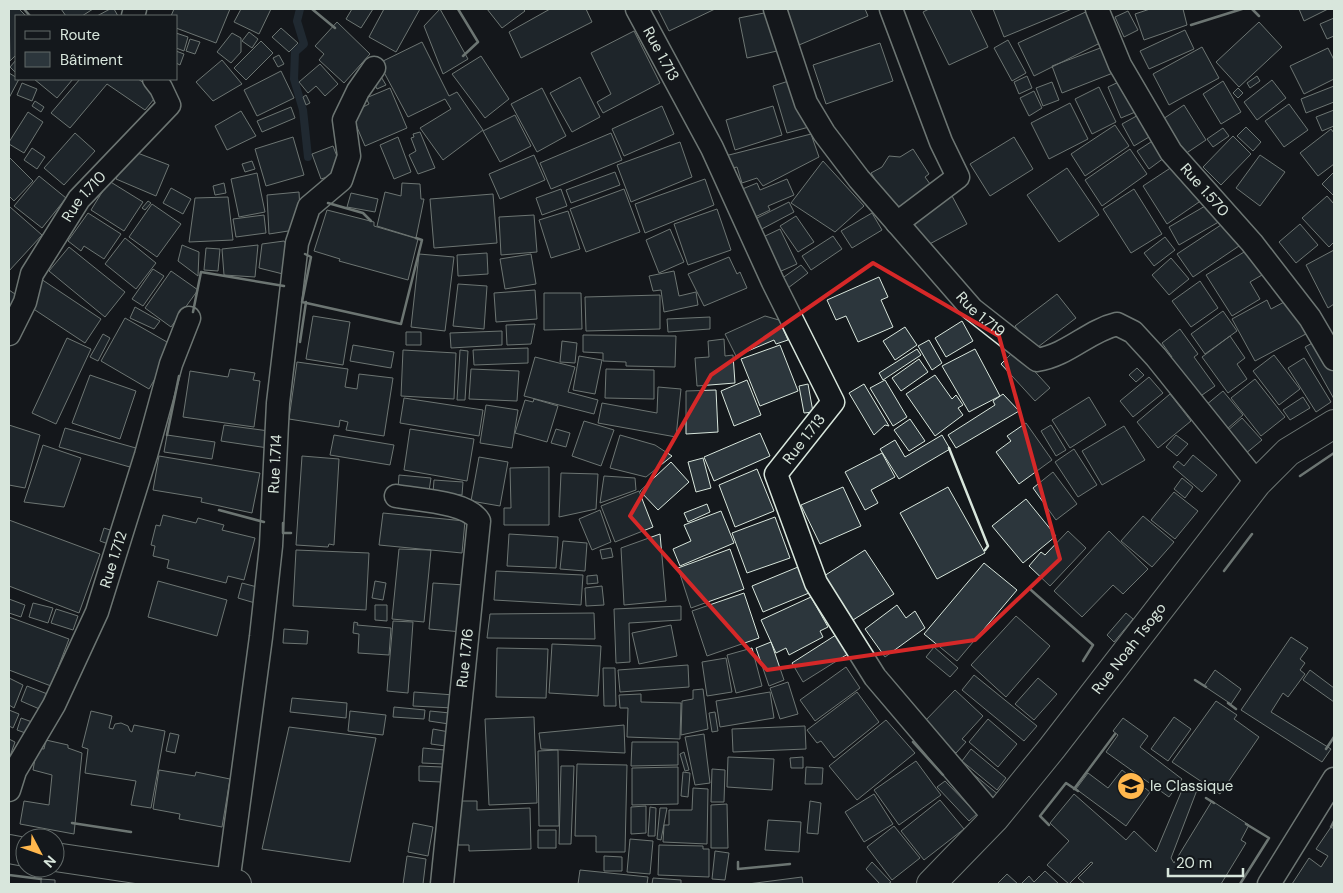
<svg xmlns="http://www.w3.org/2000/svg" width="1343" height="893" font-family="'DM Sans',sans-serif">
  <rect width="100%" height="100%" fill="#14181c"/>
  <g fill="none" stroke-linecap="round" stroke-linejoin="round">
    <path stroke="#2f3f4d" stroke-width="8" d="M300 9 297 21 304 44 295 52 294 79 303 110 308 157"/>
  </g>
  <path fill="#2c363c" stroke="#d8e6dc" d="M9 9H19L26 16H16V55L10 61Z
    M61 9H93L82 16H66Z
    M110 9H114L118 16H97Z
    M174 9H230L216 43 176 28V16H171Z
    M241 9H271L259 34 234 22Z
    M352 9H373L361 28 346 19Z
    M384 9H420L396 52 369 37Z
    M440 9 468 59 443 74 424 26Z
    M487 9H523L525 11 502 28Z
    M550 9H586L592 22 521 58 509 32Z
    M658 9H715L669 31Z
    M790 9H865L868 16 799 45 785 11Z
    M929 9H970L988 47 949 65 923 12Z
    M993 9H1072L1004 37Z
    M1150 9H1183L1187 25 1144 40 1135 14Z
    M1299 9H1328L1304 21Z
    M1090 10 1106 40 1034 76 1018 43Z
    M1128 11 1138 30 1124 37 1115 17Z
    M769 12 777 51 747 58 739 18Z
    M1334 18V36L1327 39 1320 24Z
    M337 22 370 54 344 83 319 60 324 54 315 46Z
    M1259 22 1282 47 1239 87 1216 62Z
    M281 28 298 43 289 52 272 37Z
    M1185 30 1194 49 1149 69 1140 51Z
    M634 31 660 83 603 113 597 102 611 94 591 53Z
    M249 32 258 39 252 48 242 41Z
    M176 33 188 37 184 51 176 48Z
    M232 33 241 38V52L231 63 217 52Z
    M190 39 200 42 195 54 186 51Z
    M1008 40 1026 73 1012 81 994 48Z
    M261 41 273 53 246 80 234 68Z
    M422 42 449 96 457 92 483 130 443 160 420 128 451 109 445 99 408 117 379 63Z
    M880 43 893 81 826 104 813 65Z
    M1103 47 1113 73 1062 93 1052 66Z
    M1202 47 1219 78 1169 105 1153 74Z
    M1328 48 1334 60V79L1304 94 1290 66Z
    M176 51 184 54 180 65 176 63Z
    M279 55 284 64 278 67 273 58Z
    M481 56 509 99 485 118 452 74Z
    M16 60V73L10 67Z
    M222 60 242 84 213 101 196 82Z
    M320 64 338 84 325 96 316 86 308 93 299 82Z
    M281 71 294 98 257 116 244 90Z
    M9 73 19 79 9 98Z
    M380 75 386 85 377 89 372 79Z
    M1027 76 1032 88 1019 94 1014 82Z
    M1257 76 1260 81 1250 88 1247 83Z
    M580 77 600 117 572 132 550 93Z
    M1127 78 1140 110 1121 118 1108 87Z
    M34 79H73L57 98Z
    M80 79H138L159 93 145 110 107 84 70 128 51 113Z
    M795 79 809 127 787 133 773 86Z
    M1272 80 1286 98 1257 120 1244 102Z
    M1223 81 1241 112 1221 124 1203 94Z
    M1052 82 1059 100 1043 106 1036 88Z
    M22 83 37 89 32 101 17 95Z
    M1334 86V102L1306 113 1301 99Z
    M1099 87 1116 122 1092 134 1075 99Z
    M390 88 407 128 365 146 351 113 369 104 366 98Z
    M542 88 566 136 537 152 511 104Z
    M1238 88 1243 93 1238 98 1233 93Z
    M1034 91 1042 108 1029 116 1020 98Z
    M306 95 310 103 306 105 303 97Z
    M35 101 44 107 41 112 32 106Z
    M1070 103 1088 139 1049 159 1031 123Z
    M1289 104 1308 130 1284 147 1265 121Z
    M1184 105 1206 140 1185 154 1163 119Z
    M662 106 674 134 624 156 612 129Z
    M773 106 782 135 735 150 726 120Z
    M291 107 295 118 262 132 257 121Z
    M1334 110V126L1322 131 1316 117Z
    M241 111 256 136 227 150 215 126Z
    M28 112 43 122 24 153 9 144V142Z
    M1142 113 1154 134 1134 146 1122 124Z
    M515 115 531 146 500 162 483 131Z
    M1115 125 1129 146 1085 176 1071 154Z
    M1246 127 1261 142 1253 151 1237 136Z
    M1223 128 1229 136 1213 147 1207 139Z
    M1331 129 1334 133V164L1318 176 1300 153Z
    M420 132 435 168 418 174 409 155 416 151 411 138 414 137 413 134Z
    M75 133 95 151 64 185 44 168Z
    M611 133 622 160 551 189 540 163Z
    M811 134 819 157 763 186 757 178 742 183 737 167 729 169 725 156Z
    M1233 136 1251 154 1221 185 1203 167Z
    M293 137 304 175 266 186 255 149Z
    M398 137 411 172 394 179 380 145Z
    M1014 137 1033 169 990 196 970 164Z
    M1157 138 1168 155 1149 169 1137 151Z
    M680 142 692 177 631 202 617 165Z
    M333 146 343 172 321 179 312 154Z
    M32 148 45 157 37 169 24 160Z
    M127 149 169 165 156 196 116 179Z
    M913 149 929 174 925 177 933 188 895 210 871 173 882 167 889 156 900 157Z
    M1130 149 1147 174 1102 206 1085 180Z
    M534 155 545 180 500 199 489 174Z
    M1260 155 1285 172 1260 206 1236 188Z
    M9 157 33 181 14 201 9 196Z
    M252 161 255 169 245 172 242 164Z
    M823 161 864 206 835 232 791 203Z
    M1178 163 1202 200 1167 224 1143 186Z
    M1067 168 1099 215 1059 242 1027 195Z
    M615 172 620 185 571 203 566 190Z
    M1334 172V193L1333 195 1322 184Z
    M257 173 265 212 239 217 231 179Z
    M39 176 66 198 42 228 14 206Z
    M705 179 714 205 645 233 635 204Z
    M787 179 794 195 768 206 770 210 753 218 740 190 757 183 760 190Z
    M109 181 143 202 124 231 91 210Z
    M224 183 226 193 215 195 213 186Z
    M402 183 420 184 421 199H424L416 238 377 226 385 192 401 196Z
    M171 188 191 199 183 214 163 203Z
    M561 189 567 206 542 215 536 198Z
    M624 189 640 232 586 252 570 209Z
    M1134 189 1162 234 1131 253 1103 209Z
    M299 192 301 229 269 234 267 195Z
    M351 193 378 199 375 212 347 207Z
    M493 194 497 243 434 248 430 199Z
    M952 196 967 224 924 247 909 220Z
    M1327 196 1334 204V242L1329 247 1302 218Z
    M228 197 233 240 189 242 195 198Z
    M148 201 151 203 145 210 142 208Z
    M789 202 794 212 758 231 753 220Z
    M1212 202 1222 220 1179 245 1169 227Z
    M152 204 181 224 157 257 129 237Z
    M10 207 42 235 9 271V209Z
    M717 209 731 250 688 265 674 224Z
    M327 210 374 222V226L418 239 408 280 339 261 340 259 314 251Z
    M568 211 580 249 551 258 539 220Z
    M88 213 121 234 104 259 84 246 81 251 68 241Z
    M872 213 882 230 852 248 841 231Z
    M264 215 266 233 236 237 233 219Z
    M534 215 537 252 501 255 499 217Z
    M796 216 814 242 798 252 780 226Z
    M1227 221 1242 244 1193 277 1177 254Z
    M1300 224 1318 245 1296 263 1279 242Z
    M670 229 684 262 659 273 646 240Z
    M780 229 797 264 779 272 763 237Z
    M833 236 842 249 811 270 802 256Z
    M1165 237 1175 250 1154 266 1144 253Z
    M125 238 156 263 136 289 105 264Z
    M284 241 293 253 287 275 259 268 262 244Z
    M1259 243 1274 268 1250 282 1260 299 1232 316 1206 275Z
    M182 245 199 252 198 276 178 261Z
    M258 245 255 277 224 275 222 249Z
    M69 247 125 292 105 317 49 271Z
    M206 248 220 249 218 271 204 270Z
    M1334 250V304L1328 308 1306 265Z
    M487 253 488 274 458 276 457 255Z
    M419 254 454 257 445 331 411 327Z
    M531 254 536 284 505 289 500 259Z
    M729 257 737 274 740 272 747 288 704 306 688 274Z
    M1171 258 1189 279 1169 295 1152 275Z
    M801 265 808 273 788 288 781 279Z
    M153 269 164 276 143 306 132 299Z
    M171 271 198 290 171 327 145 308Z
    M674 271 679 296 696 292 698 305 664 312 661 290 653 291 649 276Z
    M879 277 888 297 881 300 893 327 858 342 846 316 836 320 827 300Z
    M41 279 101 319 85 343 26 304Z
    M1200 281 1218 308 1191 327 1172 301Z
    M458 284 487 286 484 329 453 326Z
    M9 290 18 296 9 310Z
    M535 290 537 319 496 322 494 293Z
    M544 293H581L582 329 544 330Z
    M1301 293 1319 327 1255 361 1232 319 1267 300 1271 309Z
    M1057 294 1076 318 1034 350 1015 326Z
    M660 295V329L586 331 585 297Z
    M135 307 160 321 154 329 130 318Z
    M1223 311 1237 331 1205 354 1191 334Z
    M313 316 350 322 343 365 306 359Z
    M765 316 779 320 788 340 776 344 774 340 736 356 725 334Z
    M710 317V329L668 332 667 319Z
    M125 318 174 346 149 389 101 361Z
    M962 321 973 341 946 357 935 338Z
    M535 324 531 344 507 345 506 325Z
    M905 327 917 345 895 360 883 341Z
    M1180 329 1198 354 1194 357 1215 386 1192 402 1161 364 1172 357 1162 343Z
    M502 331V345L451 348 450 333Z
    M406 332H421V345H406Z
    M103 334 110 338 98 361 90 357Z
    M583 335 676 336 675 367 626 366V362L603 361V353L583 352Z
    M1230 336 1245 358 1237 364 1247 379 1228 393 1202 357Z
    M1325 336 1334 353V399L1305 347Z
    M67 338 91 349 56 424 32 413Z
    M724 339 725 356 733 355 735 383 697 386 695 358 709 357 708 341Z
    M929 340 942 363 932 370 918 346Z
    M562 341 577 343 575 363 560 362Z
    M353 345 394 352 391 368 350 361Z
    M780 345 798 391 760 406 741 359Z
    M528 348V363L474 365 473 350Z
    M917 349 921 355 883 380 879 373Z
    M975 349 1000 396 969 412 942 366Z
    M403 350 456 353 454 399 401 396Z
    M460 350 468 351 465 400H457Z
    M1015 350 1050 388 1035 401 1001 364Z
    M1274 355 1300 389 1279 405 1253 371Z
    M579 356 602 360 595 394 573 390Z
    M535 357 575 367 568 392 598 400 594 414 524 396Z
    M1304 358 1331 402 1316 412 1288 368Z
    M919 359 928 372 901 391 892 378Z
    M297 362 348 369 345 387 357 389 359 374 393 378 384 436 346 430 348 422 340 420 339 427 289 419Z
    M1137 368 1144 375 1136 382 1129 375Z
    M230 369 255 373 253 380 260 381 254 427 183 417 190 371 228 377Z
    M471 369 519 371 517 401 469 399Z
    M606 369 654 370V399L605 398Z
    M90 375 136 391 120 439 72 423Z
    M935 375 952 399 956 395 963 405 958 408 963 415 935 436 906 394Z
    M1149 377 1163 393 1133 417 1120 401Z
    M1255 379 1285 417 1261 436 1231 398Z
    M747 380 761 415 734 426 721 391Z
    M885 380 907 417 893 426 870 388Z
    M808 384 813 412 804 413 799 386Z
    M864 384 889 426 885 425 874 435 849 393Z
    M658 387 681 389 676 437 598 423 602 403 657 413Z
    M716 390 718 432 686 434V391Z
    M1223 391 1243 415 1227 429 1206 405Z
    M1003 394 1019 411 956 448 948 435 995 405 993 401Z
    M1170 394 1191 421 1158 448 1137 422Z
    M1089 397 1106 425 1070 448 1052 420Z
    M1303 397 1310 408 1290 420 1283 410Z
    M404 398 483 410 479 436 400 423Z
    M534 399 558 406 547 442 515 433 525 400 533 402Z
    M486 405 518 410 512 448 480 443Z
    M1242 418 1262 440 1245 454 1226 432Z
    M910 419 925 441 909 451 894 430Z
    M584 421 614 430 601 466 572 456Z
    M1026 423 1052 460 1019 484 996 452 1011 441 1007 436Z
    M9 425 40 435 25 488 9 485Z
    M224 425 269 431 268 448 221 441Z
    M1051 425 1066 450 1056 456 1041 431Z
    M1124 426 1145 460 1102 485 1082 451Z
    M65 428 143 450 137 469 59 447Z
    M410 429 474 439 467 481 404 470Z
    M556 429 570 433 566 447 551 443Z
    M760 433 770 456 714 481 704 457Z
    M167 435 215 442 212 459 164 452Z
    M334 435 394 445 390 465 330 455Z
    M620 435 655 445 672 456 646 477 610 468Z
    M942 435 950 449 899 479 880 449 895 440 905 457Z
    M1176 435 1188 444 1177 456 1166 447Z
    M43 445 81 458 64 507 24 502Z
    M1074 449 1097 485 1078 497 1055 462Z
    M882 453 895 477 871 490 878 503 865 510 845 472Z
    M1193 455 1217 475 1202 492 1173 467 1178 461 1184 466Z
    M159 456 260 473 252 513 201 502 202 498 153 490Z
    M302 456 339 459 334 545 329 544 328 547 296 545Z
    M479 457 508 462 500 506 471 501Z
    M703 458 711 488 696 492 688 462Z
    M671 462 689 482 658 510 640 491Z
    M549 467V525H504V508H511L510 468Z
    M757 469 774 511 735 527 719 485Z
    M1053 472 1077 504 1056 520 1033 488Z
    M561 473 598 474 596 509 559 517Z
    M399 475 431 478 429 491 398 489Z
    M604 476 635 478 636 490 600 503Z
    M1182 478 1193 487 1185 498 1174 489Z
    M434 480 463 482 462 495 433 493Z
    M843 487 861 526 820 544 801 505Z
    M948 487 985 553 937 579 900 513Z
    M639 491 653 527 615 542 601 506Z
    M1174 492 1198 511 1175 539 1151 520Z
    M1026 499 1056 536 1023 563 992 526Z
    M707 504 710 512 688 522 684 513Z
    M600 510 611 542 592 550 579 519Z
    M721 511 734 543 680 566 673 549 691 541 684 525Z
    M383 513 465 521 462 553 379 545Z
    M163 515 196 523 198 518 224 525 222 530 255 538 244 580 228 576 226 583 167 568 169 560 153 556 155 546 151 545 156 525 160 526Z
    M1143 516 1174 542 1152 567 1121 541Z
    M775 517 790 558 747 573 732 533Z
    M9 520 100 554 79 613 9 586Z
    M104 528 116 532 111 545 100 541Z
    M1068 531 1086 548 1050 586 1029 566 1041 552 1045 555Z
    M1109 531 1148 569 1123 594 1113 585 1082 617 1054 591Z
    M509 534 558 537 556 568 507 566Z
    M660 534 666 601 624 605 621 548Z
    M563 541 587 543 585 571 560 569Z
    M611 548 613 557 602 559 600 550Z
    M399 549 431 550 424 622 392 619Z
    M730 549 744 589 691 608 678 568Z
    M296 550 369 553 366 610 293 606Z
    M865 550 894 594 853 620 824 576Z
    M984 563 1017 590 957 661 924 634Z
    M798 567 809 593 763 612 752 586Z
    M496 571 583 575 581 605 494 600Z
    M597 575 598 583 587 584V576Z
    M158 581 227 600 217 636 148 617Z
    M375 581 386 583 383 600 372 598Z
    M242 583 257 587 255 603 238 598Z
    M433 583 465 585 462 632 429 629Z
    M602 586 604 605 586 606 585 588Z
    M744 593 759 638 707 656 692 611Z
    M811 597 828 627 820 631 823 637 789 655 786 648 776 653 761 620Z
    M9 599 25 605 21 617 9 613Z
    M33 603 53 608 48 623 29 617Z
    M375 605H387V621L375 620Z
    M897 605 906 618 915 611 925 628 885 657 865 629Z
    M681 606V620L629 623 630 662 616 663 614 609Z
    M56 609 78 616 73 630 51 623Z
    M594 613 595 639 487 638 490 614Z
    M1126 613 1133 619 1114 642 1107 635Z
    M1016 616 1050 646 1006 697 971 665Z
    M9 617 69 639 51 686 9 670Z
    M393 621 413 622 408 693 387 691Z
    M354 622 358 623 357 625 391 628 389 655 358 653 359 634 353 633Z
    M671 625 677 656 639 664 632 633Z
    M284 629 308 631 307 644 283 643Z
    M839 633 851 652 803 682 792 663Z
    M1291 637 1308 648 1300 659 1305 663 1300 670 1305 674 1288 697 1283 693 1271 712 1331 749 1322 762 1241 710Z
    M771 642 784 680 769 686 756 648Z
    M552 644 601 646 598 696 549 693Z
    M934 647 958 668 950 677 926 657Z
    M497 648 548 649 546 698 496 697Z
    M752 648 762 686 736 693 727 655Z
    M726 658 732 692 707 696 702 662Z
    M688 665 689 687 620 692 618 670Z
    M846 667 860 688 815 721 800 700Z
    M603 668H615L616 706H604Z
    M1215 670 1241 689 1231 704 1204 686Z
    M1310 670 1334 688V702L1303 680Z
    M974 675 1037 726 1024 741 962 690Z
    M9 678 23 685 14 708 9 705Z
    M1038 678 1057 694 1034 720 1015 704Z
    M788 682 798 714 780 719 770 688Z
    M27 686 50 695 44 711 21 701Z
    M703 689 708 729 681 735 682 701 693 699V690Z
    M955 690 983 716 962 739 966 742 956 753 923 723Z
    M414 692 454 695 453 708 413 706Z
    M770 692 774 718 720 727 716 701Z
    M857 692 879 722 834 758 821 741 817 743 807 730Z
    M641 694V702L681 703 680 739 627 737 628 708H620L619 695Z
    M292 698 347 703 346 718 290 712Z
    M1216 701 1237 715 1234 719 1259 737 1220 794 1172 762Z
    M394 707 425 710 424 719 393 717Z
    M9 710 19 714 13 728 9 726Z
    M91 711 112 716 109 728 113 729 115 724 121 723 128 726 130 731 132 732 134 725 165 731 151 808 131 805 136 781 85 773 88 749 82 747Z
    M350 711 386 715 383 735 348 731Z
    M430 711 450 713 449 724 429 721Z
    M715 712 718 731 712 732 709 713Z
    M534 717 537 803 489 805 485 719Z
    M1174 717 1191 729 1168 761 1151 749Z
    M21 718 35 723 31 735 17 730Z
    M1123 718 1148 736 1140 747 1182 779 1169 797 1106 752 1118 735 1113 731Z
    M988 719 1017 744 998 767 969 742Z
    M886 720 915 753 857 800 829 766Z
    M624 725 625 753 541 749 539 733Z
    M805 726 806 749 733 752 732 729Z
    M289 727 376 738 350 862 262 849Z
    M433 729 449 732 446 746 431 744Z
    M170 733 179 735 175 753 166 751Z
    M704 734 710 783 695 785 685 737Z
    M9 739 15 742 9 759Z
    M46 740 68 745V748L82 753 74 834 20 824 24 801 49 805 52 775 33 770 37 748 44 749Z
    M632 742H678V765L631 766Z
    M423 748 445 750 444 764 422 763Z
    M971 749 1006 778 997 790 962 761Z
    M558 750 559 826H539L538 751Z
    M684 752 689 770 685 771 680 754Z
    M728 757 774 759 772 790 727 787Z
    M803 757V768H791L790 758Z
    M916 761 941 795 899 825 874 790Z
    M577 764 627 765 625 852H596V836H575Z
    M419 766 442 767 441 782 419 781Z
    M561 766H574L571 844H559Z
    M678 767V804L632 805V768Z
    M806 767 823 768 822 784H805Z
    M712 769 725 770 724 802H711Z
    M159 770 195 776 196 772 230 779 222 827 179 819 180 814 153 809Z
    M1122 770 1150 792 1126 826 1076 789 1088 773 1108 788Z
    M683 772 690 773 688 797 681 796Z
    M972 773 999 795 994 800 967 779Z
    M945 781 977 814 969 821 937 787Z
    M1185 783 1197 790 1171 858 1174 863 1212 801 1249 825 1241 840 1246 843 1221 884H1085L1078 878 1093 863 1091 862 1069 884 1047 865 1069 841 1050 823 1074 794 1126 840 1134 831 1156 852Z
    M693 788 708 789 707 844 663 842 664 825H669V810H692Z
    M874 794 893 824 864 842 845 812Z
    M940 800 964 829 924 860 901 831Z
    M460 801H477V810L530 808 531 849 469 851V845H458L457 813Z
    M810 801 821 803 818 834 807 833Z
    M727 804 728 848H711V805Z
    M646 806V833L631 834V807Z
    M650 807 656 808 655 836H648Z
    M660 808H667L661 840 657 839Z
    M768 820 801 822 799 852 765 850Z
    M413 823 433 827 428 856 408 852Z
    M894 826 920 858 892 880 867 847Z
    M1331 827 1334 829V884H1292L1309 858 1321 867 1328 856 1316 849Z
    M538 830H556V848H538Z
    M630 839 653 841 650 874 627 872Z
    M659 845 703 846V849H709V877L658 875Z
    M715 851 729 853 725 880 712 879Z
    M407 856 426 859 423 884H403Z
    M604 856 622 857V871H604Z
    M872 862 891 882 888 884H880L866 869Z
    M580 870 648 877 647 884H578Z
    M1045 871 1059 884H1021L1029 876 1034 882Z
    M1007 874 1018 884H997Z
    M802 877 803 884H748Z
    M653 878 681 880V884H684H652Z
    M41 879 55 880V884H41Z"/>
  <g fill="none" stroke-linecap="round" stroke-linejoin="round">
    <g stroke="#d8e6dc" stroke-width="25">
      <g id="street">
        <path id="s1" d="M637 9 712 148 773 282 833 402 776 474 816 583 875 677 995 818"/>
        <path id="s2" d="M775 9 806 103 824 133 859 179 972 309 1037 360C1068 355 1088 331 1117 324L1133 332 1156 357 1257 483"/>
        <path d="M891 9 941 142 958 177 897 223"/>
        <path id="s3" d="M1097 9 1120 65 1171 152 1252 243 1310 318 1334 359"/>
        <path d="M133 16 135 9"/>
        <path id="s4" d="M9 334 25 302 32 274 79 199 169 105 161 88 154 79"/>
        <path d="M396 496C418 500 468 502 479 521L442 884"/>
        <path id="s5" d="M9 790 15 771 54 705 97 612 146 455 171 364 189 318"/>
        <path id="s6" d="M228 883 261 637 271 546 278 403 297 243 309 207 341 180 349 156 344 120 358 91 374 68"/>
        <path d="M1269 884 1334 779"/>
      </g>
    </g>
    <g stroke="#d8e6dc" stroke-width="30">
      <g id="secondary">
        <path d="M9 849 25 852"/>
        <path d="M55 857 237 884"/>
        <path id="s7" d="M931 884 995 818 1052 748 1257 483 1288 452 1334 424"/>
      </g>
    </g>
    <use href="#street" stroke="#14181c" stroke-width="22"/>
    <use href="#secondary" stroke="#14181c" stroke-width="28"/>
    <path stroke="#d8e6dc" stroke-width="2.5" d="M24 9 30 16
      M312 9 335 28
      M458 9 478 42 463 56
      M1252 9 1259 16
      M1191 25 1242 9
      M328 203 363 213 371 221
      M305 254 311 257 302 302 401 324 422 240 416 238
      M193 312 201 272 284 286
      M300 342 306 302
      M167 435 179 376
      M949 448 988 546 985 550
      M1300 476 1334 453
      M219 510 264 522
      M283 523V533H291
      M1224 571 1252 534
      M1031 590 1093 645 1083 661
      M1195 680 1206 687
      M1228 703 1236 709
      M913 742 943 775
      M1326 749 1334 737
      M1074 789 1115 734
      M1206 798 1214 803
      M72 823 131 832
      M1049 825 1040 816 1066 783 1078 791
      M1331 827 1334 821
      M738 862V869L790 864
      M9 875 41 879
      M1240 884 1269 838 1246 824"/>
  </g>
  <path d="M0 0H1343V893H0ZM873 263 999 336 1060 559 975 640 767 670 630 516 711 375Z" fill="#14181c" fill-opacity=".55" fill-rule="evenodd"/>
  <path fill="none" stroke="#d62828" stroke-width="4" stroke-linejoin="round" d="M873 263 999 336 1060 559 975 640 767 670 630 516 711 375Z"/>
  <defs>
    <g id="school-disc" transform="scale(1.4375)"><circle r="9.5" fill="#ffb74d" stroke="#14181c"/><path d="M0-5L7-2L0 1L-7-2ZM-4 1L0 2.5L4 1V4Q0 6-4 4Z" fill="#111"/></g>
  </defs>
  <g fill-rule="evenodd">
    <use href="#school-disc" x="1131" y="786"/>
  </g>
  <g text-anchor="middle" stroke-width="4" stroke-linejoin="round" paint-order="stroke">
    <g font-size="15" fill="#d8e6dc" stroke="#14181c">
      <text dy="5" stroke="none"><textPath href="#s1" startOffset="51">Rue 1.713</textPath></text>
      <text dy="5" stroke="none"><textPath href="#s3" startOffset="212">Rue 1.570</textPath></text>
      <text dy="5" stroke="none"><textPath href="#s4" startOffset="158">Rue 1.710</textPath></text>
      <text dy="5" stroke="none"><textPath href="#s2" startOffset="374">Rue 1.719</textPath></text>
      <text transform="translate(804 439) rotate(-52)" y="5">Rue 1.713</text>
      <text dy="5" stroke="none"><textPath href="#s6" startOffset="422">Rue 1.714</textPath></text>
      <text dy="5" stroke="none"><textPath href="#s5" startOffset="254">Rue 1.712</textPath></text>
      <text dy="5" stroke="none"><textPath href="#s7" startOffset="308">Rue Noah Tsogo</textPath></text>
      <text transform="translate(465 658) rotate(-84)" y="5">Rue 1.716</text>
    </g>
    <g font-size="15" fill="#d8e6dc" stroke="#14181c" text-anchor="start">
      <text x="1150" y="791">le Classique</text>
    </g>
  </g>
  <rect width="1343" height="893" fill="none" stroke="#d8e6dc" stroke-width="20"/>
  <rect x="15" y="15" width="162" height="65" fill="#14181c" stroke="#626a69"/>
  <rect x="25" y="31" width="25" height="8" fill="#14181c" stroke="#626a69"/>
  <text x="60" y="40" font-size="15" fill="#d8e6dc">Route</text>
  <rect x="25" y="52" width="25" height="15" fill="#2c363c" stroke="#626a69"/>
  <text x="60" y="65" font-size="15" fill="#d8e6dc">Bâtiment</text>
  <g transform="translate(40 853) rotate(131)"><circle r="24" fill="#14181c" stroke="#626a69"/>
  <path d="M0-4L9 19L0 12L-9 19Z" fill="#ffb74d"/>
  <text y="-8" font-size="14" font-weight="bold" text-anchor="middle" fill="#d8e6dc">N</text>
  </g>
  <path d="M1168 868v8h75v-8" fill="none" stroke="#d8e6dc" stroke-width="2.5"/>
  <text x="1176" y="868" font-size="15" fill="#d8e6dc" stroke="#14181c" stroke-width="4" paint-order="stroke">20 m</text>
</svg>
